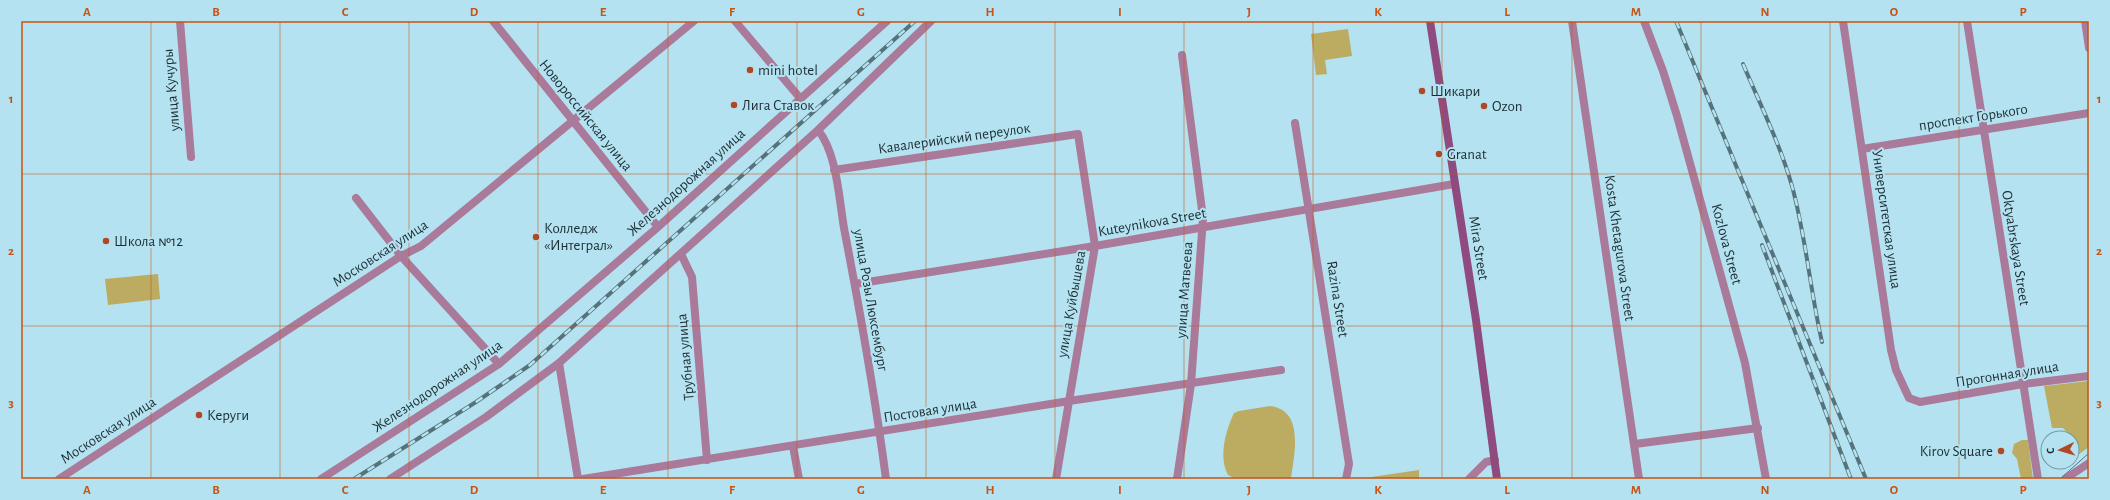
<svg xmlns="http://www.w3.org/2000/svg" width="2110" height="500" font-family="'Alegreya Sans',sans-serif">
  <rect width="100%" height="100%" fill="#b4e2f0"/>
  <path fill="#bbac61" d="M1348 29 1352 56 1325 60 1327 74 1316 75 1311 34Z
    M158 274 160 299 108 305 105 279Z
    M2089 381V447L2072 459V438L2063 428H2052L2044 386Z
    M1270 406C1305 410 1294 455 1291 479H1236L1228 475C1218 457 1226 430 1234 413L1239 411Z
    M2022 440H2028L2033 479H2021L2017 459 2012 453 2014 444Z
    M1419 470V479H1358Z"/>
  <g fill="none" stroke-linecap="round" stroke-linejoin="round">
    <path stroke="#aa7a9b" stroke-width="8" d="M180 21 191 157
      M493 21 658 227
      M735 21 800 98
      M1572 21 1639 479
      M1843 21 1891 350 1896 370 1909 398 1920 402 2023 384 2089 376
      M2085 21 2089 48
      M1295 123 1349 464 1346 479
      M818 130C837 153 839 199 844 228 860 311 875 395 886 479
      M1862 149 2089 113
      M834 170 1078 134 1095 246 1056 479
      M356 198 401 256 499 364
      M681 254 692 277 707 460
      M855 284 1095 246 1454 184
      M559 363 578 479
      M1635 444 1758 428
      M793 446 799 479
      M321 479 499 364 658 227 887 21
      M390 479 486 417 559 363 818 130 931 21
      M583 479 1069 401 1281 370
      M1177 479 1191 384 1203 218 1182 55
      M1469 479 1486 462 1495 460
      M2065 479 2089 463"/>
    <path stroke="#aa7a9b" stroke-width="8" d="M1644 21 1663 71 1677 116 1745 363 1766 479
      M1967 21 2038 479
      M59 479 401 256 421 246 694 21"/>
    <path stroke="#8f4b7d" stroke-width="8" d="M1430 21 1476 320 1497 479"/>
    <path stroke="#56737c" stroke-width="1" d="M2088 21 2089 28
      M2060 479 2089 453"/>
    <g stroke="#56737c" stroke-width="4">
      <path id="rail" d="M1676 21 1866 479
        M1743 64C1760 104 1780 144 1792 186 1806 237 1810 290 1822 342
        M1762 245 1851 479
        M354 479 476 402 530 365 915 21"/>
    </g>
    <use href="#rail" stroke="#b4e2f0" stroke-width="2.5" stroke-dasharray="8" stroke-linecap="butt"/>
  </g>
  <path fill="none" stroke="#c95312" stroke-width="1" stroke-opacity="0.55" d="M151 21V479M280 21V479M409 21V479M538 21V479M668 21V479M797 21V479M926 21V479M1055 21V479M1184 21V479M1313 21V479M1442 21V479M1572 21V479M1701 21V479M1830 21V479M1959 21V479M21 174H2089M21 326H2089"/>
  <g fill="#b04826" stroke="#b4e2f0" stroke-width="1.5">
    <circle cx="750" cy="70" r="4"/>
    <circle cx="1422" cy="91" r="4"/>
    <circle cx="734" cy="105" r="4"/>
    <circle cx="1484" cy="106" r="4"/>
    <circle cx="1439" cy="154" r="4"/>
    <circle cx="536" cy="237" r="4"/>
    <circle cx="106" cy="241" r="4"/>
    <circle cx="199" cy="415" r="4"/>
    <circle cx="2001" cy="451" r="4"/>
  </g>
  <g text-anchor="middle" stroke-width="4" stroke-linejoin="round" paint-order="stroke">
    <g font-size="15" fill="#1c2e33" stroke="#b4e2f0" text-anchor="start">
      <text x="758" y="75">mini hotel</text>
      <text x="1430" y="96">Шикари</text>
      <text x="742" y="110">Лига Ставок</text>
      <text x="1492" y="111">Ozon</text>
      <text x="1447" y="159">Granat</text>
      <text x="544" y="233">Колледж<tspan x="544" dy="17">«Интеграл»</tspan></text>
      <text x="114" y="246">Школа №12</text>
      <text x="207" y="420">Керуги</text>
      <text x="1993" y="456" text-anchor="end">Kirov Square</text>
    </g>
    <g font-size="15" fill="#1c2e33" stroke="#b4e2f0">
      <text transform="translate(171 90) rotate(-95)" y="5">улица Кучуры</text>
      <text transform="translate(586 115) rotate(51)" y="5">Новороссийская улица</text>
      <text transform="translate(1973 117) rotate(-9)" y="5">проспект Горького</text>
      <text transform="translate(954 138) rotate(-8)" y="5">Кавалерийский переулок</text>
      <text transform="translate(686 182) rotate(-42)" y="5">Железнодорожная улица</text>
      <text transform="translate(1887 219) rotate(82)" y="5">Университетская улица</text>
      <text transform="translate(1152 222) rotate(-10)" y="5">Kuteynikova Street</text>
      <text transform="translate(1727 244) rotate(75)" y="5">Kozlova Street</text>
      <text transform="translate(1479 248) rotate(81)" y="5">Mira Street</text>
      <text transform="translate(1620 248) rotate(82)" y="5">Kosta Khetagurova Street</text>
      <text transform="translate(2016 248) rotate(81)" y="5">Oktyabrskaya Street</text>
      <text transform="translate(380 253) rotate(-33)" y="5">Московская улица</text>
      <text transform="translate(1184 290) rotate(-86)" y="5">улица Матвеева</text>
      <text transform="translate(1338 299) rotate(81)" y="5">Razina Street</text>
      <text transform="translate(871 300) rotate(80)" y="5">улица Розы Люксембург</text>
      <text transform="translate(1071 304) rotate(-80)" y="5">улица Куйбышева</text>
      <text transform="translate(685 357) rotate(-95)" y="5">Трубная улица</text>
      <text transform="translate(2007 374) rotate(-9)" y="5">Прогонная улица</text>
      <text transform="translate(437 386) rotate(-34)" y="5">Железнодорожная улица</text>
      <text transform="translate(930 410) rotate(-9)" y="5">Постовая улица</text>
      <text transform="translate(108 430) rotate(-33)" y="5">Московская улица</text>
    </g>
  </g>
  <rect width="2110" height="500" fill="none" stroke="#b4e2f0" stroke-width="44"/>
  <g transform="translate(2060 450) rotate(265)"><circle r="19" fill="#b4e2f0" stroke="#779aa4"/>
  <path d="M0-3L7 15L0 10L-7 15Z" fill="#b04826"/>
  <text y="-6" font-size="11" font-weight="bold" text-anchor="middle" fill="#1c2e33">С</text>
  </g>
  <rect x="22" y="22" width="2066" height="456" fill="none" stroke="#c95312" stroke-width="1.5"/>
  <g font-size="13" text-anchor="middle" font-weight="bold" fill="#c95312">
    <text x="87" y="16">A</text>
    <text x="216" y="16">B</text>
    <text x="345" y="16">C</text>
    <text x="474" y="16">D</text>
    <text x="603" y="16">E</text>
    <text x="732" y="16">F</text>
    <text x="861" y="16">G</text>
    <text x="990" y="16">H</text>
    <text x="1120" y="16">I</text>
    <text x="1249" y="16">J</text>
    <text x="1378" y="16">K</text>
    <text x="1507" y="16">L</text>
    <text x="1636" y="16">M</text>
    <text x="1765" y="16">N</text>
    <text x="1894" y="16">O</text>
    <text x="2023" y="16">P</text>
    <text x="11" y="103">1</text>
    <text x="2099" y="103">1</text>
    <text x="11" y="255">2</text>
    <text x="2099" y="255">2</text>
    <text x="11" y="407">3</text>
    <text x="2099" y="407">3</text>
    <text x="87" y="494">A</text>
    <text x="216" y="494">B</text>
    <text x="345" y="494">C</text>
    <text x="474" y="494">D</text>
    <text x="603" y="494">E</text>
    <text x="732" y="494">F</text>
    <text x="861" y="494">G</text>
    <text x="990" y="494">H</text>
    <text x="1120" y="494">I</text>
    <text x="1249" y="494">J</text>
    <text x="1378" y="494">K</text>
    <text x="1507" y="494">L</text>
    <text x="1636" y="494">M</text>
    <text x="1765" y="494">N</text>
    <text x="1894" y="494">O</text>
    <text x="2023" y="494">P</text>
  </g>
</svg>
